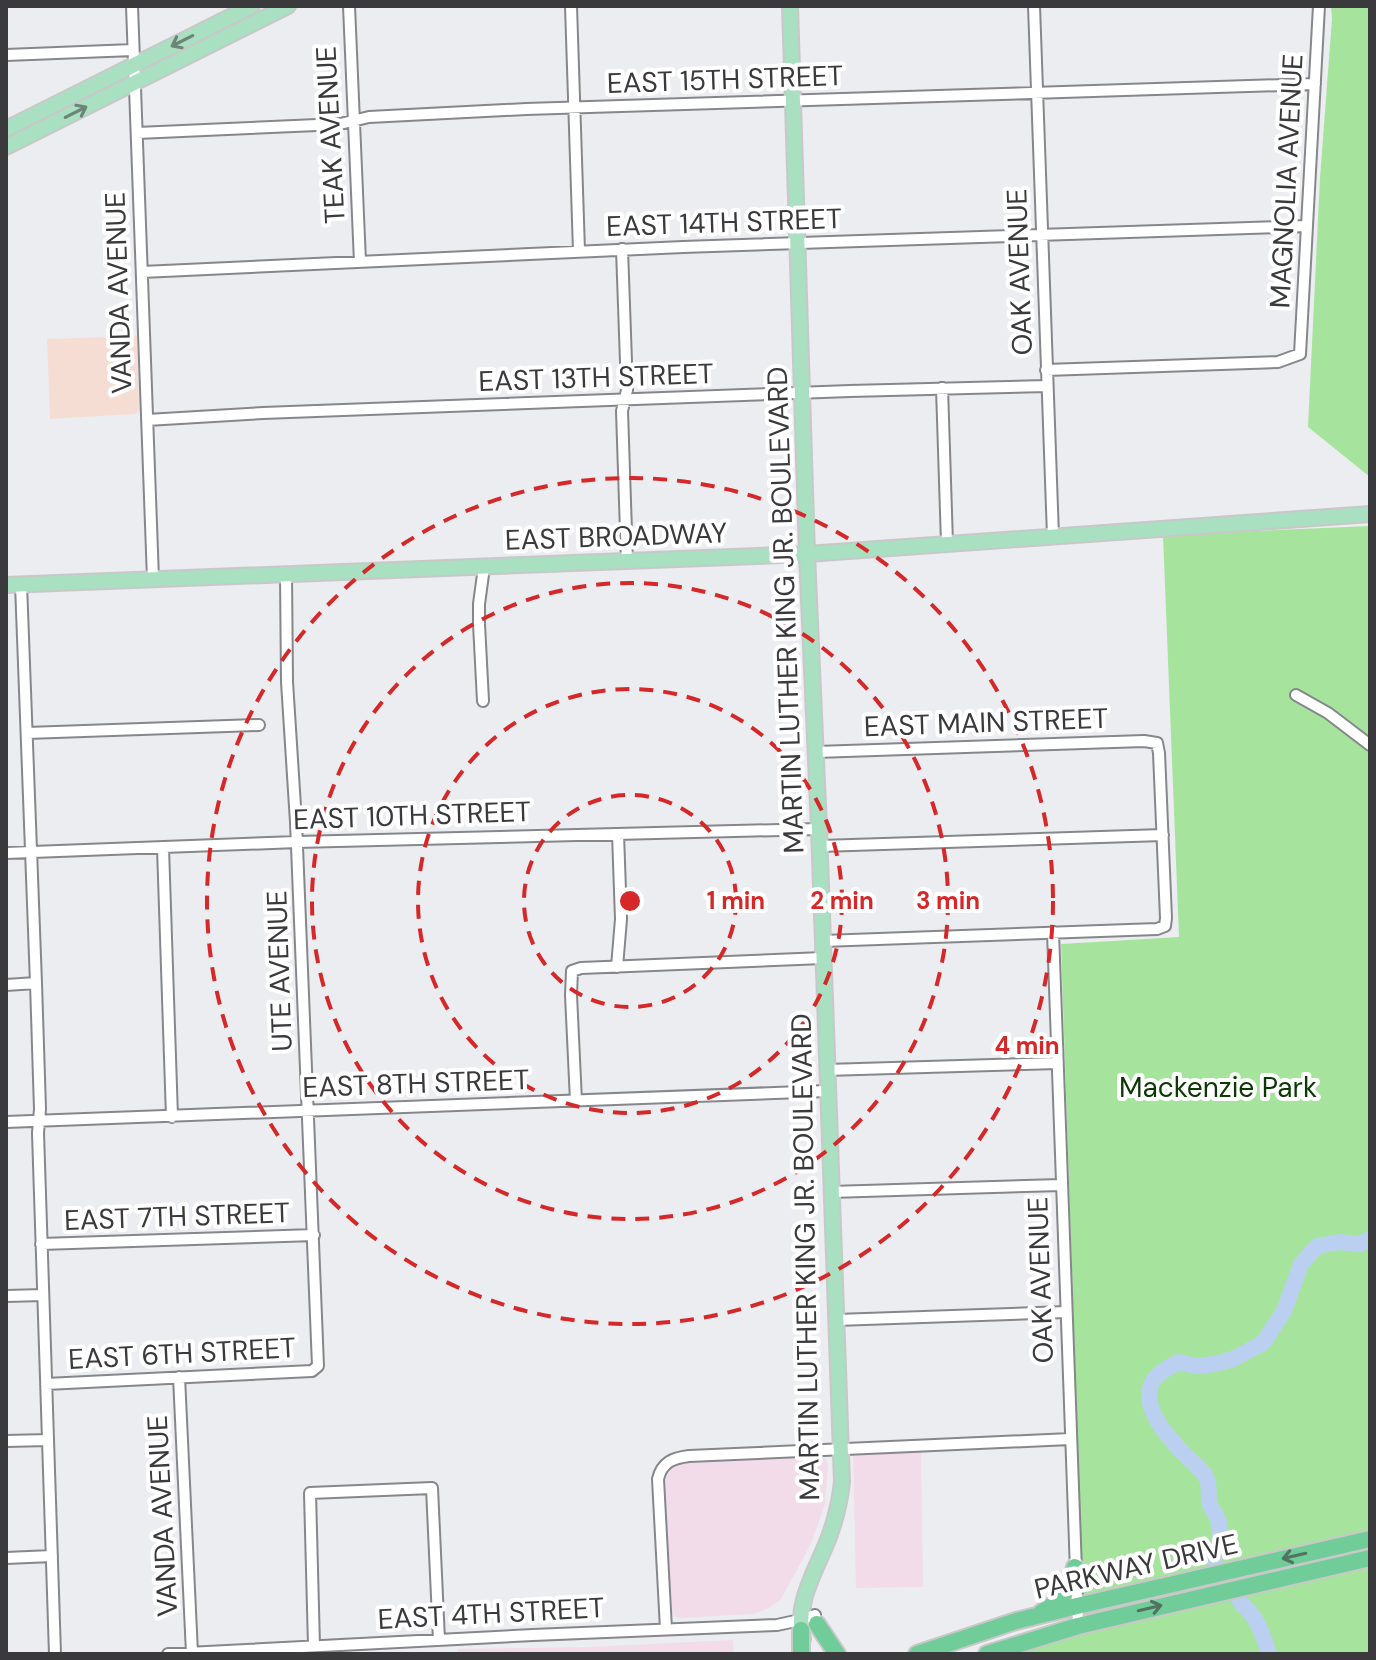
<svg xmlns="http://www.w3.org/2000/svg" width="1376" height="1660" font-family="'DM Sans',sans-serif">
  <rect width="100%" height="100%" fill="#ebedf1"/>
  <path fill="#f2dcea" d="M921 1450 923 1587 856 1588 853 1451Z
    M818 1457 824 1458 828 1464 825 1504 811 1544 781 1599 767 1609 753 1614 682 1618 676 1617 672 1612 671 1605 665 1482 670 1469 675 1465 684 1463Z
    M733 1640 734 1654H456L458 1649 589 1647Z"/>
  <path fill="#f6ddd4" d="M137 336 139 409 138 412 135 414 50 419 47 339Z"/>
  <path fill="#a6e49d" d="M1331 6H1370V477L1308 427 1320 178 1332 19Z
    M1370 526V1654H1019L1084 1632 1061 944 1179 937 1163 535Z"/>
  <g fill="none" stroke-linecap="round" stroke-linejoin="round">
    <path stroke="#bbd0f1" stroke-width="16" d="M1214 1559C1219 1546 1223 1531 1217 1517 1214 1511 1210 1507 1209 1501 1208 1492 1210 1484 1206 1477 1201 1468 1192 1462 1185 1455 1169 1438 1142 1410 1151 1385 1155 1374 1169 1367 1179 1362L1196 1366 1215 1364 1233 1359 1263 1343 1284 1311 1301 1264 1317 1246 1339 1242 1360 1244 1370 1239
      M1240 1602C1258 1618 1262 1632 1269 1654"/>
    <g stroke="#85878b" stroke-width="14">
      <path id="minor" d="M132 6 153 579
        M349 6 360 262
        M571 6 579 251
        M1034 6 1053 536
        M6 55 133 50
        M137 133 340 124 369 117 526 109 1315 84
        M622 249 627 390 622 411 627 562
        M142 272 683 247 1307 226
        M1046 370 1278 362 1300 354 1319 6
        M942 388 947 543
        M147 420 263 413 850 391 1047 386
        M21 584 36 983 40 1109 38 1133 55 1654
        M1296 695 1328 713 1370 745
        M483 701 479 624V604L484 567
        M27 733 259 725
        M816 752 1144 741 1157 743 1159 753 1166 918 1165 926 1157 929 823 941
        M820 846 1163 835
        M163 848 172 1117
        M6 853 297 842 819 829
        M1053 932 1078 1626
        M617 967 621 919 618 834
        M6 985 36 983
        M826 1070 1057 1063
        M576 1101 571 995 572 971 581 968 823 958
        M6 1122 827 1091
        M831 1192 1061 1185
        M41 1244 314 1235
        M6 1296 43 1295
        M836 1320 1066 1312
        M179 1377 192 1653
        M46 1384 312 1371 318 1366 296 822 287 682 286 574
        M6 1441 48 1440
        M6 1558 52 1556
        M666 1629 658 1479C662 1462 673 1458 689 1456L1070 1439
        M314 1646 310 1493 432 1488 439 1640
        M168 1654 533 1635 777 1625 800 1620 815 1615"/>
    </g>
    <g stroke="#c8c8c8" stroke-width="18">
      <path id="major" d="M790 6 807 554 819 829 842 1482C840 1501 836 1518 829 1537 817 1569 794 1603 803 1639
        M6 129 252 6
        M6 147 288 6
        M6 585 807 554 1370 514"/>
    </g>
    <g stroke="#c8c8c8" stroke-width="20">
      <path id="highway" d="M1042 1612C1061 1601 1071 1588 1075 1567
        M817 1624 837 1654
        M801 1630V1654
        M917 1654 1016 1621 1077 1606 1370 1539
        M987 1654 1078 1626 1370 1558"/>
    </g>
    <use href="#minor" stroke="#fff" stroke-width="10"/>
    <use href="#major" stroke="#a9e0c1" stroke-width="14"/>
    <use href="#highway" stroke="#70cc98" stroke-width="16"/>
  </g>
  <defs><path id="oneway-shaft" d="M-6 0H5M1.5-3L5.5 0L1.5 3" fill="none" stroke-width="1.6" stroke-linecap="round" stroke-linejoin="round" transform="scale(2)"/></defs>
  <g stroke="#6c8578">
    <use href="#oneway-shaft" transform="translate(182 41) rotate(153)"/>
    <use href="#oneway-shaft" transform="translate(76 112) rotate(-27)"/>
  </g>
  <g stroke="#507461">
    <use href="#oneway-shaft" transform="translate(1294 1556) rotate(167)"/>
    <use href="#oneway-shaft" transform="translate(1150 1608) rotate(-13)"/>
  </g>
  <g fill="none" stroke="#d62828" stroke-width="4" stroke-dasharray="14 10">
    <circle cx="630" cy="901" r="106"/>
    <circle cx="630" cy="901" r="212"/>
    <circle cx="630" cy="901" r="318"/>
    <circle cx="630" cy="901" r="423"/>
  </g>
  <g text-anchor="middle" stroke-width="8" stroke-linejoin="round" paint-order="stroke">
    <g font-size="28" fill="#3a3a3c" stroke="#fff">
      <text transform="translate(725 79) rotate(-2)" y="10">EAST 15TH STREET</text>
      <text transform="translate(330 135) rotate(-93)" y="10">TEAK AVENUE</text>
      <text transform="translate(1286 181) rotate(-87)" y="10">MAGNOLIA AVENUE</text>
      <text transform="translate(724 222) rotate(-2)" y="10">EAST 14TH STREET</text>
      <text transform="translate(1019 272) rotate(-92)" y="10">OAK AVENUE</text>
      <text transform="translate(118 293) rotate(-92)" y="10">VANDA AVENUE</text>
      <text transform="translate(596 377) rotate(-2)" y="10">EAST 13TH STREET</text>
      <text transform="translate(616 536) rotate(-2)" y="10">EAST BROADWAY</text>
      <text transform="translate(785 610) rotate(-92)" y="10">MARTIN LUTHER KING JR. BOULEVARD</text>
      <text transform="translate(986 722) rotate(-2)" y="10">EAST MAIN STREET</text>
      <text transform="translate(412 815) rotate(-2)" y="10">EAST 10TH STREET</text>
      <text transform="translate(279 971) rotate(-92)" y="10">UTE AVENUE</text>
      <text transform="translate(416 1083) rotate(-2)" y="10">EAST 8TH STREET</text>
      <text transform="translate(177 1216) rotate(-2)" y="10">EAST 7TH STREET</text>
      <text transform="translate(805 1257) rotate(-91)" y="10">MARTIN LUTHER KING JR. BOULEVARD</text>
      <text transform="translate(1040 1280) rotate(-92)" y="10">OAK AVENUE</text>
      <text transform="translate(182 1353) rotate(-3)" y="10">EAST 6TH STREET</text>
      <text transform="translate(162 1516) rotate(-93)" y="10">VANDA AVENUE</text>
      <text transform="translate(1136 1566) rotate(-13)" y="10">PARKWAY DRIVE</text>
      <text transform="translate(491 1613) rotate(-3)" y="10">EAST 4TH STREET</text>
    </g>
    <g font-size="28" fill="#0a3903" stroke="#fff">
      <text x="1218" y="1097">Mackenzie Park</text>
    </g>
  </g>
  <circle cx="630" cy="901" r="12" fill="#d62828" stroke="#fff" stroke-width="4"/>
  <g font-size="24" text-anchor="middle" font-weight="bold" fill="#d62828" stroke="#fff" stroke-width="8" stroke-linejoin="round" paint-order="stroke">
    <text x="736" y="909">1 min</text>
    <text x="842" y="909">2 min</text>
    <text x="948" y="909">3 min</text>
    <text x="1027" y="1054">4 min</text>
  </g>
  <rect width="1376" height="1660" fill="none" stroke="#3a3a3c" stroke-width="16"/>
</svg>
